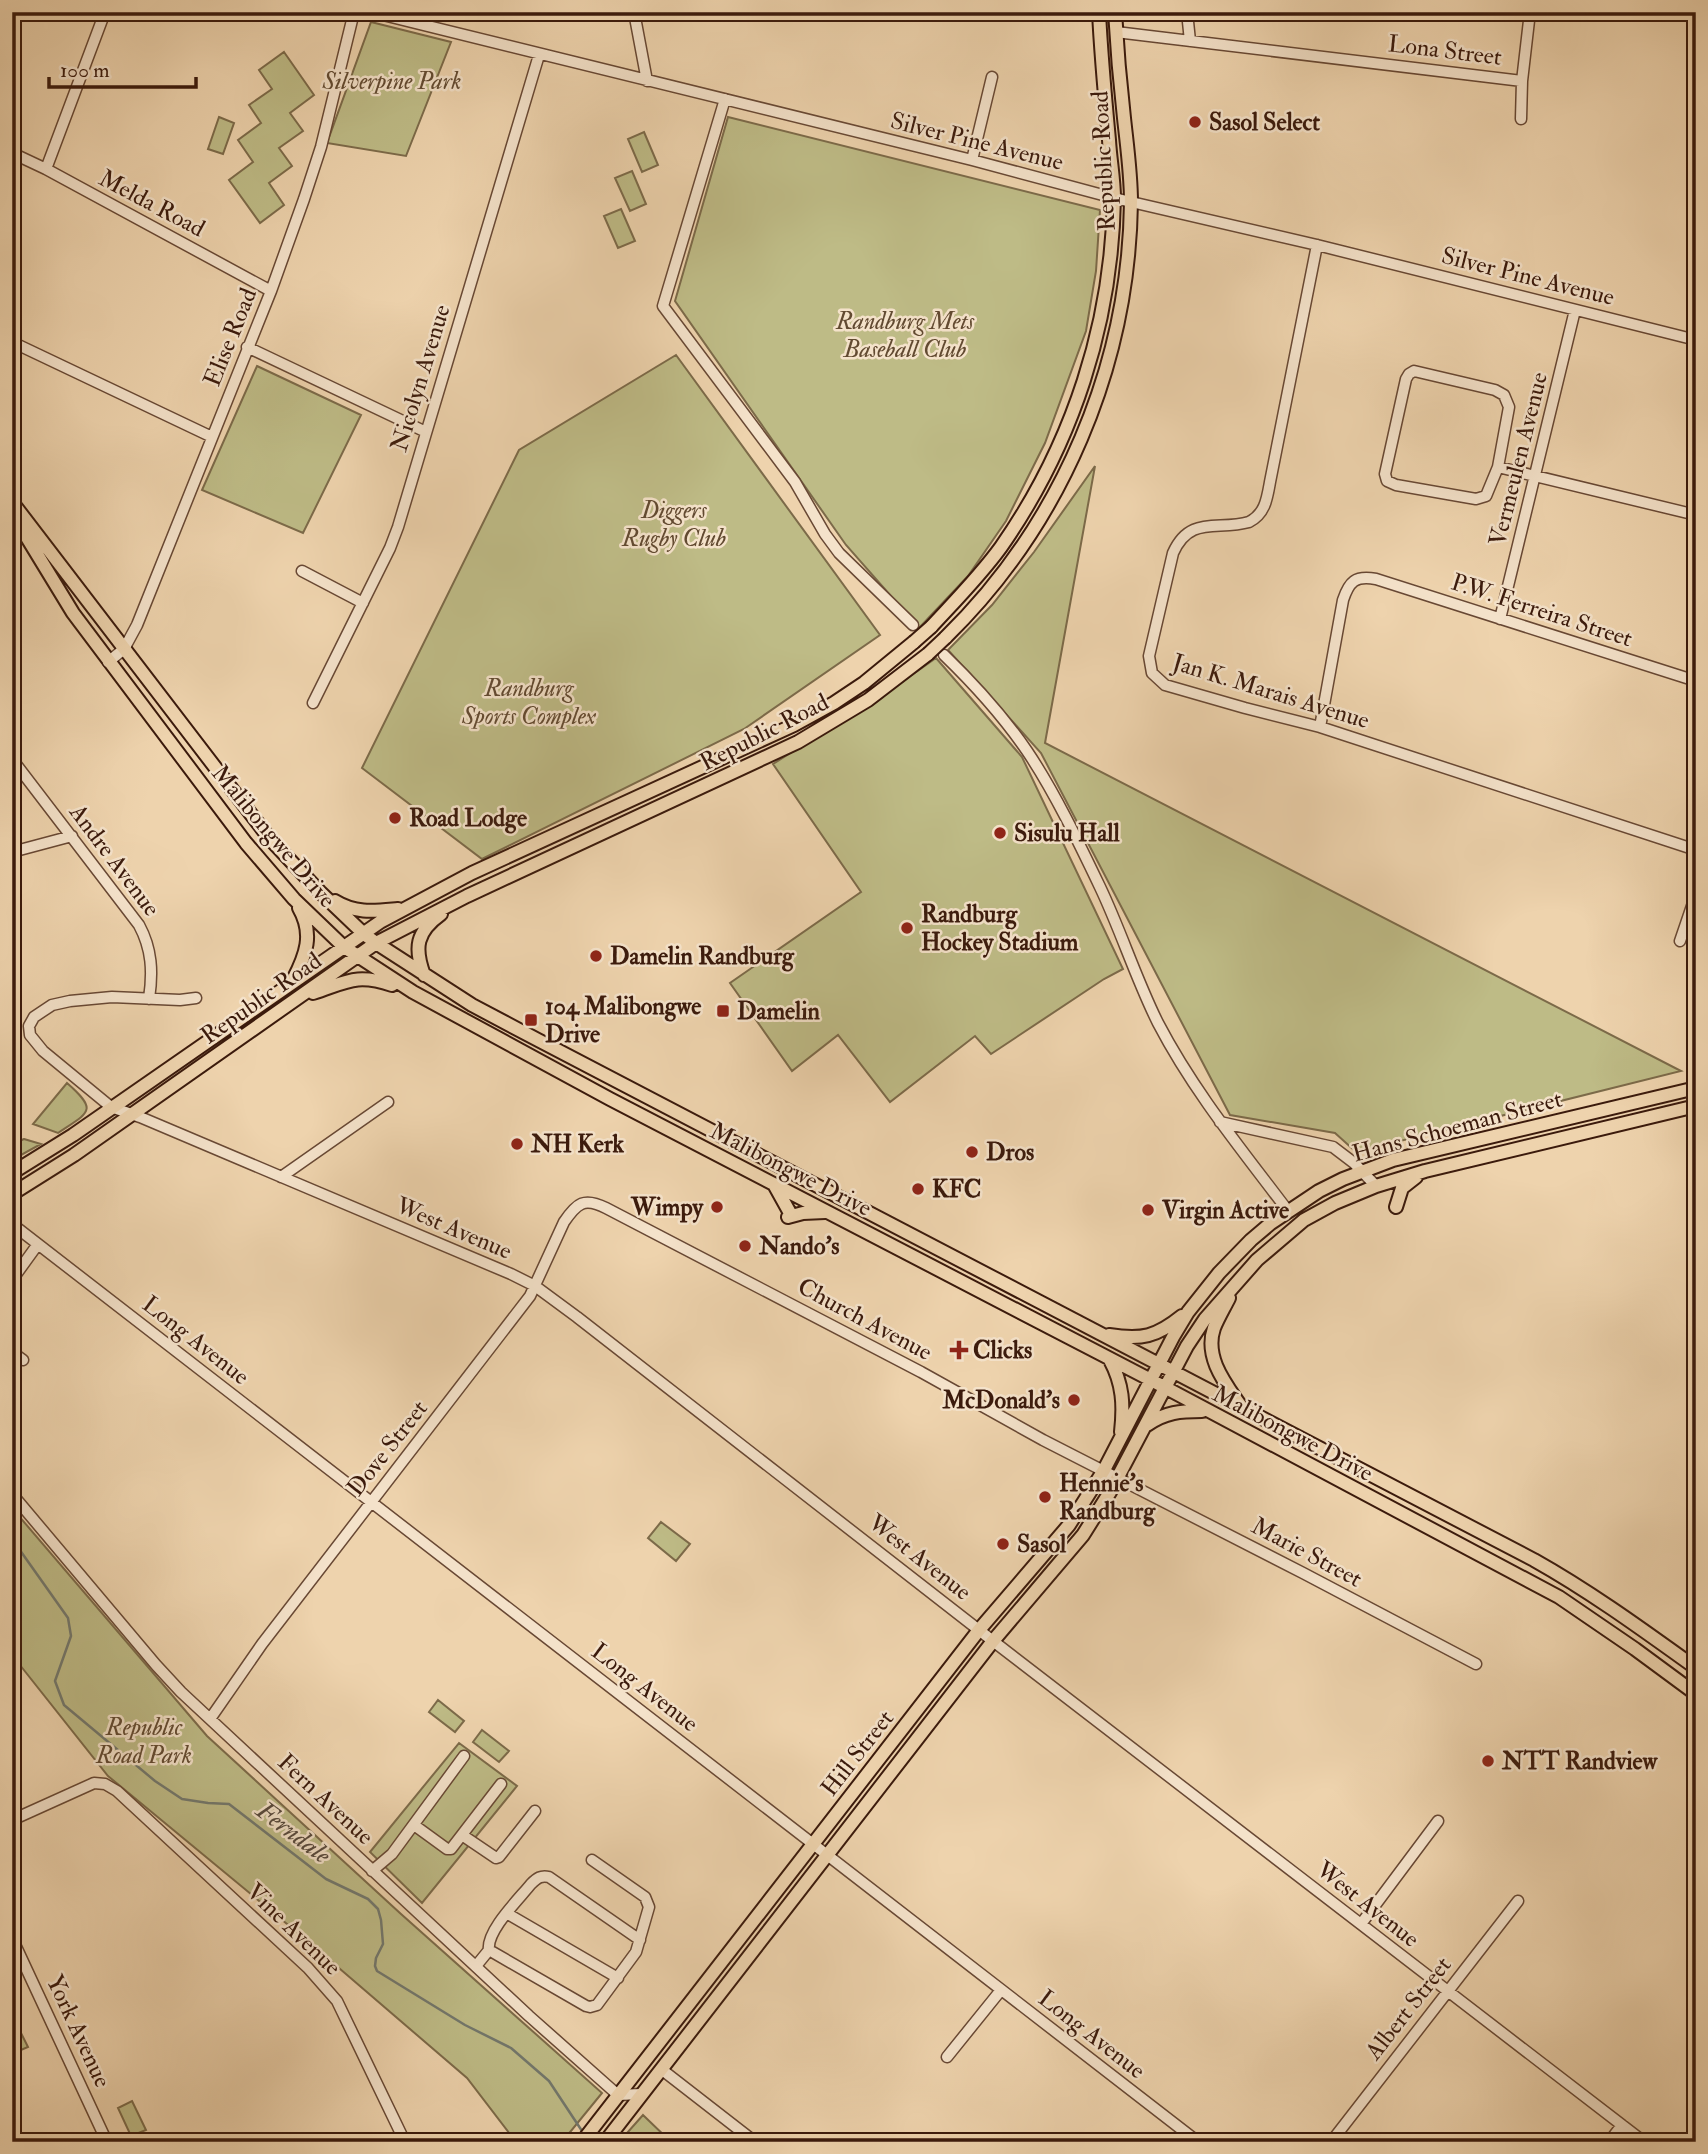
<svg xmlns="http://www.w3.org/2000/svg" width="1708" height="2154" font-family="'IM FELL Double Pica',serif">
  <rect width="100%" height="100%" fill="#eed3ad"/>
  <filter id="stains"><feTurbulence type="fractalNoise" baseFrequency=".00286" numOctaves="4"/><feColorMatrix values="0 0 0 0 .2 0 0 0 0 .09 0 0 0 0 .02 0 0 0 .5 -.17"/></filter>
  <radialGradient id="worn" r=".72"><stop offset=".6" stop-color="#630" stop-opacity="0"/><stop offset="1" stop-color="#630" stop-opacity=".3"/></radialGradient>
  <path fill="#bebb86" stroke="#7c6a49" stroke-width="2" d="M371 22 451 42 406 156 327 143Z
    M284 52 314 95 290 113 303 131 279 148 292 166 269 183 284 205 260 223 229 180 253 162 238 140 261 123 249 105 272 89 259 70Z
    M219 117 234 123 223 154 208 149Z
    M728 117 1100 210 1096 271 1086 331 1045 443 1006 521 968 576 919 628 846 545 675 301Z
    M644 132 658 165 642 172 628 139Z
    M632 171 646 204 630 211 615 178Z
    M621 209 635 241 618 248 604 216Z
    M676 355 880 635 744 729 482 859 362 768 519 450Z
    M257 366 361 415 303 533 202 490Z
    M1095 466 1045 743 1681 1071 1356 1152 1335 1133 1230 1115 1041 753 948 650 992 605 1034 552Z
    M936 658 1022 757 1123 969 1104 979 991 1054 975 1036 890 1102 838 1035 792 1071 730 983 861 892 773 764 902 682Z
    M67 1083C99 1111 89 1112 58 1133L33 1124Z
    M24 1139 41 1144 12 1160C12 1149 13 1143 24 1139Z
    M12 1508 207 1736 401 1914 602 2093 562 2142H516L467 2078 304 1938 108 1776 12 1655Z
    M661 1522 690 1544 676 1561 648 1538Z
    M438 1700 464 1721 455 1732 429 1712Z
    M482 1730 509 1751 499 1762 473 1742Z
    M459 1743 517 1786 422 1903 370 1852Z
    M12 2015 28 2047 14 2053 12 2049Z
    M132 2101 146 2130 131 2136 118 2108Z
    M643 2115 671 2142H619Z"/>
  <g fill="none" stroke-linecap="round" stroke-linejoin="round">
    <path stroke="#73786d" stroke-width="2.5" d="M12 1539 68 1618 71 1636 55 1681 64 1705 155 1781 182 1799 208 1803 229 1804 326 1879 368 1899 378 1909 381 1920 383 1944 376 1958 375 1966 377 1971 465 2025 511 2048 549 2081 584 2134"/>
    <g stroke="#684834" stroke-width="13">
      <path id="minor" d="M371 12 972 160 1114 198 1317 245 1696 340
        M634 12 647 81
        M1187 12 1190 41
        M1116 32 1522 81
        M725 99 663 306 795 482 825 534 839 553 913 625
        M1521 119 1522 81 1530 12
        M12 153 46 169 271 291
        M972 160 992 77
        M46 169 105 12
        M1317 245 1270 482C1267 499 1265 514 1249 522 1217 531 1190 515 1173 553L1149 656 1152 673 1165 685 1245 708 1320 727 1696 850
        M12 342 212 437
        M247 347 426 432
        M1414 371 1495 390 1504 395 1509 407 1498 467 1486 496 1476 499 1396 485 1387 481 1385 474 1406 379 1409 374Z
        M1498 467 1696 515
        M302 571 363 603
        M1500 619 1575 310
        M944 655C974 684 1003 716 1027 751 1054 791 1079 843 1100 887 1121 931 1136 979 1158 1023 1194 1092 1242 1150 1288 1211
        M108 662 124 649 137 625 271 291 304 199 321 147 354 12
        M313 703 390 548 398 527 539 55
        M1320 727 1343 600C1349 582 1355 575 1376 579L1696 681
        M12 759 139 925C152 949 153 972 149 999
        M12 852 72 836
        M1680 941 1696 894
        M196 998 180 1000 112 997 70 1001 52 1005 34 1017 29 1026 30 1035 43 1051 111 1107 140 1117 511 1274 535 1286 577 1317 993 1641 1644 2142
        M1220 1122 1333 1147 1354 1163 1376 1186
        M281 1177 388 1102
        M12 1224 1198 2142
        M12 1280 38 1244
        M12 1352 23 1360
        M12 1494 156 1665 181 1692 529 2016 618 2095 641 2094
        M210 1719 262 1644 530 1296 564 1222C577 1203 584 1197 606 1208L921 1372 1043 1440 1303 1573 1476 1664
        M12 1820 94 1783 105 1784 117 1791 308 1968 337 2001 405 2142
        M414 1825 447 1849H451L501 1784
        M462 1835 496 1858 499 1857 535 1811
        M372 1871 392 1854 464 1756
        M508 1914 618 1978
        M1361 1924 1438 1821
        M12 1938 107 2142
        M489 1950 586 2006 590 2007 597 2005 636 1952 649 1907 645 1897 592 1860
        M476 1966 489 1950C486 1931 519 1899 531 1884 537 1878 541 1875 549 1877L640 1940
        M947 2057 1001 1990
        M661 2069 755 2142
        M1331 2142 1518 1901
        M1609 2142 1622 2125"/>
    </g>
    <g stroke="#3b1a0c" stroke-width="16">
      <path id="major" d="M12 502 270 839 320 892 364 934 376 943 472 1005 538 1040 1534 1560C1591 1592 1643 1630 1696 1668
        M12 513 73 613 246 843 294 899 344 947 413 992 610 1099 1151 1380 1559 1597 1635 1649 1696 1694
        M931 627C955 601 980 576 1001 547 1073 444 1112 323 1114 198 1114 179 1110 159 1109 140 1105 97 1101 55 1099 12
        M945 638C1062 524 1129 365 1131 202 1131 174 1127 146 1124 118 1120 83 1117 48 1115 12
        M335 901C356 914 375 911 398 909
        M424 975C414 948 416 932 441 914
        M293 980C306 955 314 934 299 908
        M313 993C347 982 356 973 392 985
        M12 1173 73 1135 380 922 472 873 794 725 834 703 864 683 914 642
        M775 1186 790 1213
        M12 1194 74 1155 376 943 467 896 798 742 868 700 928 654
        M1396 1207 1402 1188 1416 1177
        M788 1217 803 1213 825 1212
        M1229 1298C1224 1308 1218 1318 1214 1328 1204 1357 1225 1383 1240 1405
        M1109 1335C1142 1340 1156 1337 1182 1316
        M1110 1360C1123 1384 1124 1405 1121 1432
        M1147 1425C1165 1412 1181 1411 1202 1411
        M582 2142 979 1630 1069 1525 1104 1470 1173 1337 1188 1312 1219 1273 1251 1240 1271 1223 1319 1191 1343 1179 1393 1160 1696 1088
        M605 2142 993 1641 1083 1535 1110 1492 1187 1346 1205 1319 1257 1260 1304 1220 1335 1203 1376 1186 1425 1171 1696 1106"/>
    </g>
    <use href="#minor" stroke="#f4e2ca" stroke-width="10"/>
    <use href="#major" stroke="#eed3ad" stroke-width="12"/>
    <g stroke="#3b1a0c" stroke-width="16" stroke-linecap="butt">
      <path id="major-bridge" d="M914 642 931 627
        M928 654 945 638"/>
    </g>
    <use href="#major-bridge" stroke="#eed3ad" stroke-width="12"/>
  </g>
  <g fill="#8f2418" stroke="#f4e2ca" stroke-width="2.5">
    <circle cx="1195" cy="122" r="7"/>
    <circle cx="395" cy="818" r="7"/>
    <circle cx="1000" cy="833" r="7"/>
    <circle cx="907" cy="928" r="7"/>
    <circle cx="596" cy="956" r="7"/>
    <rect x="716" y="1004" width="14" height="14" rx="3.5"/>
    <rect x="524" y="1013" width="14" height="14" rx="3.5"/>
    <circle cx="517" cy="1144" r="7"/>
    <circle cx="972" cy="1152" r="7"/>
    <circle cx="918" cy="1189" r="7"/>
    <circle cx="717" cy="1207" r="7"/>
    <circle cx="1148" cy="1210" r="7"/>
    <circle cx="745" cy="1246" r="7"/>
    <path d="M955.5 1339.5h7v7h7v7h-7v7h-7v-7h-7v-7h7z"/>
    <circle cx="1074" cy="1400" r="7"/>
    <circle cx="1045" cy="1497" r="7"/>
    <circle cx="1003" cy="1544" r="7"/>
    <circle cx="1488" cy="1761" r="7"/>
  </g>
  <g text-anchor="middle" stroke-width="5" stroke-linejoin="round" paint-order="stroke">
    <g font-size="24" fill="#3b1a0c" stroke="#f4e2ca">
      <text transform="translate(1445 50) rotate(7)" y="8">Lona Street</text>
      <text transform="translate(977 141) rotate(14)" y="8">Silver Pine Avenue</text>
      <text transform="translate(1103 161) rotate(-93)" y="8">Republic Road</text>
      <text transform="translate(152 203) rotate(28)" y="8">Melda Road</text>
      <text transform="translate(1528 276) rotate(14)" y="8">Silver Pine Avenue</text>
      <text transform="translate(230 337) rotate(-68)" y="8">Elise Road</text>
      <text transform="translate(420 378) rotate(-73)" y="8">Nicolyn Avenue</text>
      <text transform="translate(1518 459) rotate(-76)" y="8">Vermeulen Avenue</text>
      <text transform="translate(1542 610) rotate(18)" y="8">P.W. Ferreira Street</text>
      <text transform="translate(1271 691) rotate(17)" y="8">Jan K. Marais Avenue</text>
      <text transform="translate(764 732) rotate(-27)" y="8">Republic Road</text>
      <text transform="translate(274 836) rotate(50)" y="8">Malibongwe Drive</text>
      <text transform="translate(115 860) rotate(53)" y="8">Andre Avenue</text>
      <text transform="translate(261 998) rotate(-35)" y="8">Republic Road</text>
      <text transform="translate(1457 1126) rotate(-15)" y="8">Hans Schoeman Street</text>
      <text transform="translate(791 1169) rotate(27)" y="8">Malibongwe Drive</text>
      <text transform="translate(454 1228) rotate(23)" y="8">West Avenue</text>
      <text transform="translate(865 1319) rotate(28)" y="8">Church Avenue</text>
      <text transform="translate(196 1340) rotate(38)" y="8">Long Avenue</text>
      <text transform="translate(1293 1433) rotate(28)" y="8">Malibongwe Drive</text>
      <text transform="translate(387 1448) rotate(-52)" y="8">Dove Street</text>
      <text transform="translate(1307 1552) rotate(28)" y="8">Marie Street</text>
      <text transform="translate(920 1557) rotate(38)" y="8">West Avenue</text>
      <text transform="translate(645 1687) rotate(38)" y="8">Long Avenue</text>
      <text transform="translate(857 1753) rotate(-52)" y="8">Hill Street</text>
      <text transform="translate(326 1799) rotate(43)" y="8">Fern Avenue</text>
      <text transform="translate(1368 1904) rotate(38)" y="8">West Avenue</text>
      <text transform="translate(294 1929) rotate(44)" y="8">Vine Avenue</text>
      <text transform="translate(1408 2008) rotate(-52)" y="8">Albert Street</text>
      <text transform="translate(79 2031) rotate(65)" y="8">York Avenue</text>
      <text transform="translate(1092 2034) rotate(38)" y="8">Long Avenue</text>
    </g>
    <g font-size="24" font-style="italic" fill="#624a31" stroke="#f4e2ca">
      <text x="392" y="89">Silverpine Park</text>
      <text x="905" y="329">Randburg Mets<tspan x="905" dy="28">Baseball Club</tspan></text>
      <text x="674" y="518">Diggers<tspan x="674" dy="28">Rugby Club</tspan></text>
      <text x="529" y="696">Randburg<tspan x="529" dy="28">Sports Complex</tspan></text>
      <text x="144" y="1735">Republic<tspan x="144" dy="28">Road Park</tspan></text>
    </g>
    <g font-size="24" font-weight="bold" fill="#3b1a0c" stroke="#f4e2ca" text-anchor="start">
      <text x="1209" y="130">Sasol Select</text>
      <text x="409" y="826">Road Lodge</text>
      <text x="1014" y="841">Sisulu Hall</text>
      <text x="921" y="922">Randburg<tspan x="921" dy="28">Hockey Stadium</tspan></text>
      <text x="610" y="964">Damelin Randburg</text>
      <text x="545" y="1014">104 Malibongwe<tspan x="545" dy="28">Drive</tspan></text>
      <text x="737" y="1019">Damelin</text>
      <text x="531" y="1152">NH Kerk</text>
      <text x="986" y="1160">Dros</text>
      <text x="932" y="1197">KFC</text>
      <text x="703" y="1215" text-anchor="end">Wimpy</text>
      <text x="1162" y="1218">Virgin Active</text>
      <text x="759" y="1254">Nando's</text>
      <text x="973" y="1358">Clicks</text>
      <text x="1060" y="1408" text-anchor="end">McDonald's</text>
      <text x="1059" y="1491">Hennie's<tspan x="1059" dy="28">Randburg</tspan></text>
      <text x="1017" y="1552">Sasol</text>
      <text x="1502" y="1769">NTT Randview</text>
    </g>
    <g font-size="26" font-style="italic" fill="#57493d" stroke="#f4e2ca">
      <text transform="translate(294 1832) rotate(37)" y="9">Ferndale</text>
    </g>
  </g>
  <rect width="1708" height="2154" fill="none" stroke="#eed3ad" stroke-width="42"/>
  <rect x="14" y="14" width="1680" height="2126" fill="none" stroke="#3b1a0c" stroke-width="3.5"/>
  <rect x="21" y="21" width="1666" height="2112" fill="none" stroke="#3b1a0c" stroke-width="2"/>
  <path d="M49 77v10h147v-10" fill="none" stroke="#3b1a0c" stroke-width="3.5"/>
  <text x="60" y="77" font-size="21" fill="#3b1a0c" stroke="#f4e2ca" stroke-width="5" paint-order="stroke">100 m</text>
  <rect width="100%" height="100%" filter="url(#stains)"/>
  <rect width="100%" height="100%" fill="url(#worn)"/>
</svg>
